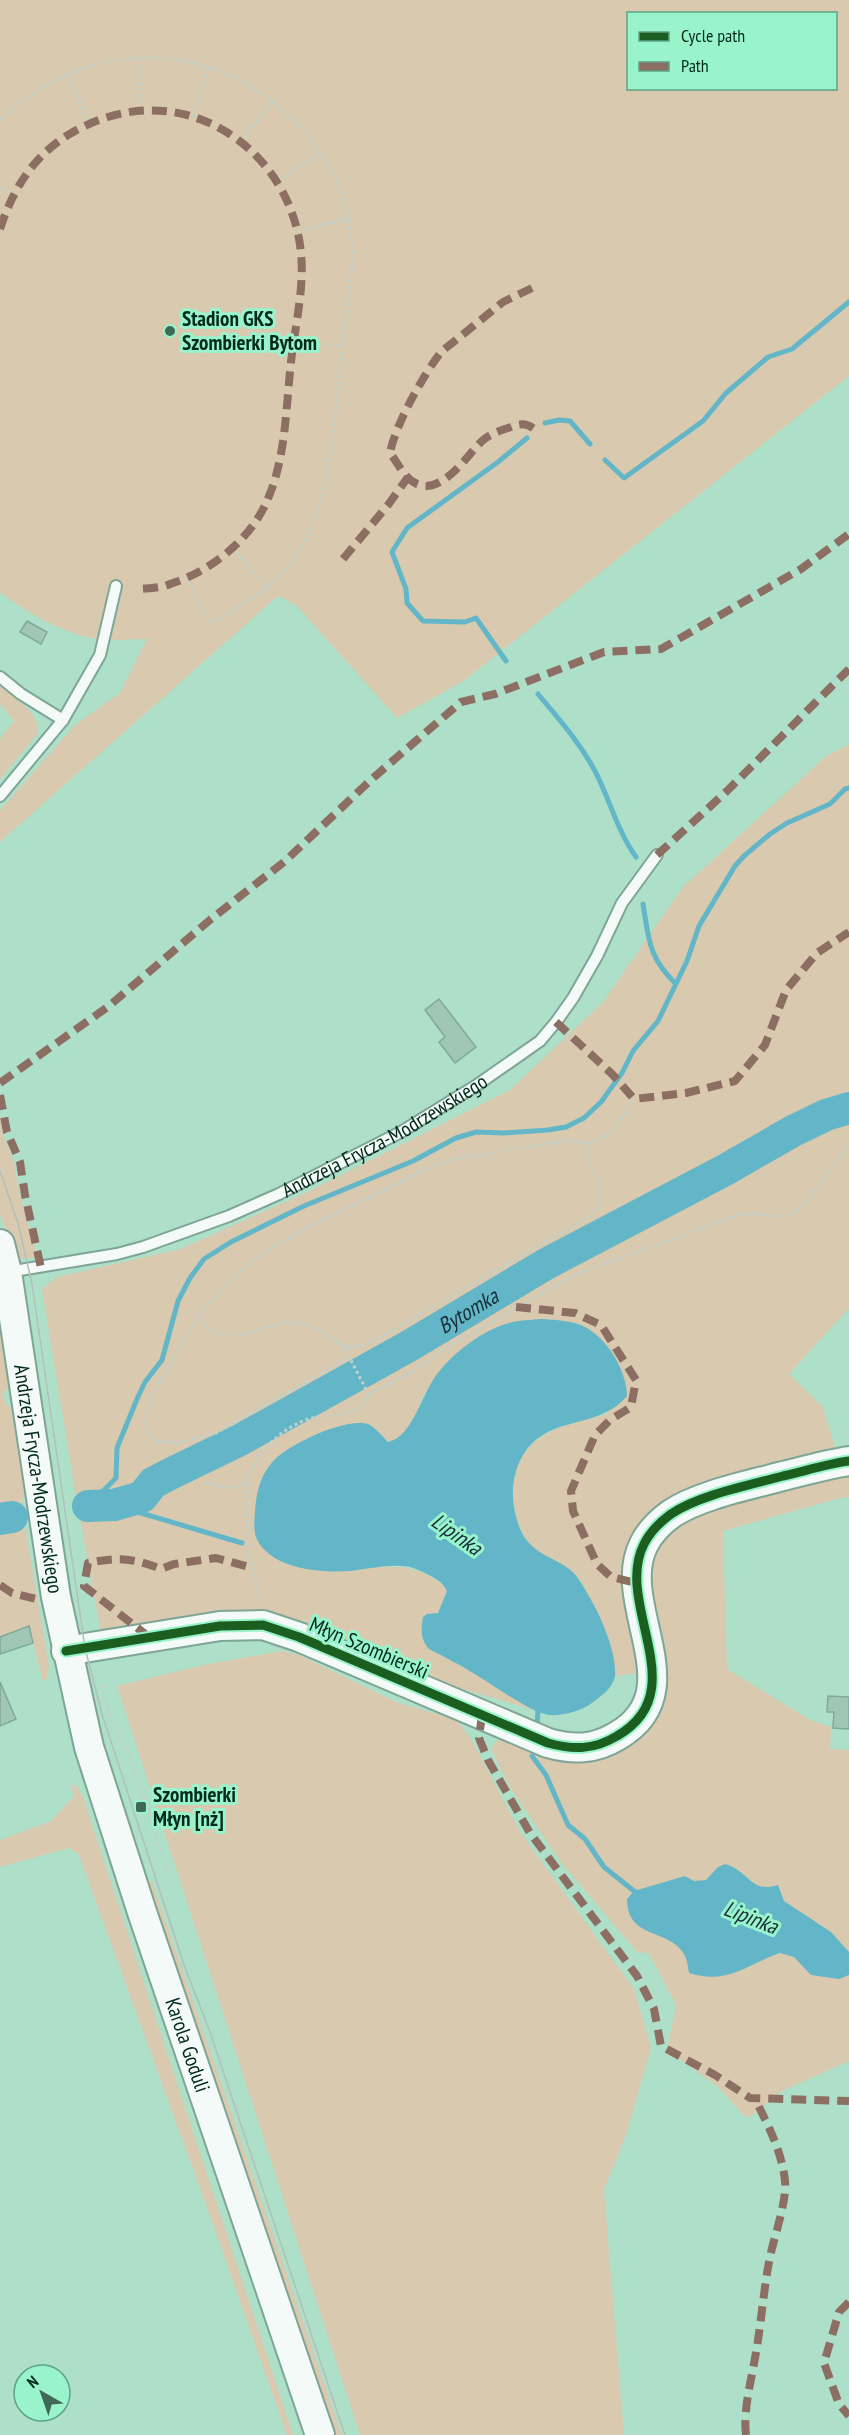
<svg xmlns="http://www.w3.org/2000/svg" width="849" height="2435" font-family="'PT Sans Narrow',sans-serif">
  <rect width="100%" height="100%" fill="#aedfc9"/>
  <path fill="#d9caaf" fill-rule="evenodd" d="M0 0H849V376L462 682 397 718 296 605 278 596 0 842V810L75 725 120 693 147 639C129 639 110 642 91 638 63 633 22 610 0 592ZM628 14H836V88H628Z
    M0 686C16 700 39 710 38 733L0 779V739L14 721 0 704Z
    M849 744V1308L789 1374 823 1407 837 1454 667 1503 640 1523 626 1552V1592L641 1673 615 1676C609 1639 599 1609 578 1578 567 1563 546 1561 533 1548 521 1535 516 1520 514 1503 508 1437 556 1426 607 1414L604 1343 583 1326 424 1394C416 1412 410 1437 389 1442L371 1426 353 1423 349 1571C378 1567 403 1562 429 1576 437 1580 443 1583 447 1591L438 1613 427 1614 429 1649 471 1671 534 1710 419 1676 338 1640 101 1633 75 1491 42 1289 57 1277 180 1249 307 1192 510 1090 603 1002 683 887 825 757Z
    M0 1116 4 1137 14 1162 20 1195 38 1258H20L15 1256 0 1215Z
    M0 1300 11 1381 7 1390 3 1392 6 1405 16 1409 18 1415 22 1474 26 1496 22 1498 24 1508 0 1511Z
    M849 1469V1497L840 1498 723 1531 727 1669 810 1720 831 1727 830 1749 849 1750V2061L782 2091 750 2117 744 2116 718 2087 667 2050 676 2005 649 1954 637 1952 561 1862 511 1789 491 1749 499 1738C515 1740 528 1747 542 1754 581 1771 600 1758 633 1739L651 1590C651 1578 650 1564 654 1553 673 1502 801 1482 849 1469Z
    M24 1519 49 1667 47 1677 43 1682 29 1626 0 1638V1526Z
    M282 1651 299 1655 396 1702 457 1720 473 1742 520 1832 634 1989 651 2048 626 2135 604 2190 624 2435H360L117 1686 208 1664Z
    M71 1785 77 1786 83 1797 293 2435H287L204 2199 79 1855 69 1848 0 1867V1840L51 1821 74 1796Z
    M152 1881 342 2435H334L146 1883Z"/>
  <path fill="#62b6c8" d="M541 1319C555 1320 570 1320 583 1326 607 1337 627 1371 627 1396 594 1435 537 1409 516 1471 510 1491 513 1515 522 1533 532 1552 549 1556 565 1566 577 1573 583 1586 590 1598 601 1616 617 1654 615 1676 613 1688 601 1696 592 1703 582 1711 562 1716 549 1715 529 1712 492 1684 473 1673 459 1664 444 1657 429 1649 420 1639 421 1629 423 1617L427 1614 438 1613 447 1591C443 1583 438 1580 431 1576 421 1571 412 1566 401 1566 384 1565 367 1569 351 1571 323 1573 276 1570 259 1543 253 1534 254 1522 255 1512 256 1495 259 1479 270 1465 283 1446 345 1417 368 1424 375 1427 382 1436 388 1442 413 1437 422 1392 438 1373 454 1352 483 1330 509 1323 519 1320 530 1320 541 1319Z
    M725 1864C750 1871 750 1894 778 1885L784 1901 831 1932 849 1952V1975L839 1979 811 1975 794 1957 780 1953C745 1965 728 1985 689 1973 688 1967 687 1959 684 1954 669 1928 627 1940 627 1899L634 1891 685 1876 694 1881 706 1880 718 1867Z"/>
  <g fill="none" stroke-linecap="round" stroke-linejoin="round">
    <path stroke="#62b6c8" stroke-width="5" d="M545 423 559 420 570 421 590 444
      M605 460 624 478 703 421 726 393 768 357 792 349 849 302
      M506 661 476 618 465 622 423 621 407 603 406 589 392 552 407 528 498 462 527 438
      M538 694C559 719 581 744 596 773 610 801 618 832 636 857
      M643 904C649 940 648 956 675 983
      M114 1505 242 1543
      M88 1506 116 1478 117 1448 137 1399 145 1382 162 1360 178 1301 190 1278 204 1259 231 1242 304 1206 413 1161 456 1138 476 1132 504 1133 548 1130 566 1127 584 1118 601 1102 622 1073 633 1051 658 1021 687 961 699 926 735 866 744 856 770 834 787 823 830 804 845 789 849 788
      M535 1704 538 1711 537 1726
      M532 1756 546 1775 568 1825 585 1839 604 1867 634 1891 640 1893"/>
    <g stroke="#62b6c8" stroke-width="32">
      <path id="s1" d="M88 1506 114 1505 142 1497 153 1483 170 1474 240 1440 409 1346 546 1264 725 1170 793 1131 826 1115 849 1108"/>
      <path d="M0 1519 12 1517"/>
    </g>
  </g>
  <path fill="#a0c7b6" stroke="#81a998" stroke-width="1.5" d="M27 621 47 632 41 644 20 632Z
    M439 999 476 1047 455 1063 439 1042 445 1037 425 1010Z
    M29 1626 33 1643 0 1654V1637Z
    M0 1682 16 1719 0 1726Z
    M828 1696 849 1697V1729L833 1728 834 1712H827Z"/>
  <g fill="none" stroke-linecap="round" stroke-linejoin="round">
    <g stroke="#7ea595" stroke-width="14">
      <g id="lane">
        <path d="M0 677 21 694 63 720"/>
        <path d="M0 796 63 720 100 655 116 586"/>
        <path id="s2" d="M8 1272 117 1254 143 1247 229 1216 279 1194 401 1132 477 1085 540 1041 556 1022 573 998 597 956 622 903 657 855"/>
      </g>
    </g>
    <g stroke="#7ea595" stroke-width="32">
      <g id="secondary">
        <path id="s3" d="M0 1244 7 1272 56 1597 89 1747 142 1912 320 2435"/>
        <path d="M66 1651 220 1626 263 1625 299 1637 548 1743C573 1750 594 1750 617 1736 696 1691 613 1604 644 1544 650 1532 660 1522 671 1514 699 1495 750 1485 783 1476 805 1471 827 1464 849 1461"/>
      </g>
    </g>
    <path stroke="#c1d1ca" stroke-width="3" stroke-dasharray="3 3" stroke-linecap="butt" d="M138 58 141 111
      M68 73 88 123
      M193 117 209 66
      M0 121C84 37 212 36 294 121 310 137 325 156 335 176 346 200 350 226 353 252 349 298 343 343 338 389 332 440 329 494 305 541 285 579 247 604 210 624L187 577
      M241 142 273 100
      M277 181 321 153
      M0 188 12 194
      M297 231 348 219
      M293 341 343 346
      M232 549 268 587
      M200 1314C221 1359 267 1318 299 1323 315 1325 331 1338 344 1347
      M348 1358 216 1433 175 1443 156 1441 145 1425 148 1409 156 1389 200 1314 237 1274 265 1252 296 1233 426 1169 455 1159 571 1140 588 1144
      M369 1395 418 1367 449 1346 577 1274 738 1215 754 1213 784 1217 801 1209 849 1145
      M206 1483 227 1488 247 1484C253 1455 282 1426 312 1418 330 1413 361 1419 369 1395L344 1347H354L379 1338 585 1219 598 1207 601 1197V1185L587 1160 588 1144 613 1132 634 1099
      M247 1484 248 1549 261 1604
      M101 1685 109 1714 132 1761 169 1875"/>
    <use href="#lane" stroke="#f3faf7" stroke-width="10"/>
    <use href="#secondary" stroke="#f3faf7" stroke-width="28"/>
    <path stroke="#b1c0ba" stroke-width="1.5" d="M0 1171 18 1223 32 1284 85 1648 102 1714 184 1965 210 2032 345 2435"/>
    <path stroke="#8d6e63" stroke-width="8" stroke-dasharray="15 8" stroke-linecap="butt" d="M0 229C18 173 50 135 108 117 199 89 287 154 300 245 306 283 295 325 291 362 286 406 286 455 269 496 253 538 212 571 170 584 161 588 149 588 139 589
      M532 288 503 302 441 352C424 374 395 425 390 453 398 463 404 478 417 484 443 495 467 455 482 441 490 434 501 430 511 427 524 422 529 424 539 433
      M343 559 388 505 408 477
      M657 855 727 791 849 669
      M556 1022 612 1074 634 1099 686 1093 735 1081 765 1045 786 990 817 953 849 932
      M0 1083 109 1006 211 919 284 862 373 778 461 702 495 694 604 652 661 649 801 569 849 534
      M0 1095 7 1132 20 1162 25 1195 41 1268
      M516 1307 575 1313 601 1325 636 1380 631 1407 610 1420 595 1435 571 1491 573 1511 597 1564 611 1577 636 1583
      M0 1585 12 1593 40 1600
      M149 1637 84 1586 88 1563C117 1557 134 1558 161 1569L174 1564 216 1558 253 1568
      M482 1715 479 1738 488 1760 530 1833 637 1976 654 2009 661 2046 715 2075 750 2098 849 2101
      M849 2302 839 2312 824 2363 839 2404 849 2416
      M746 2435C743 2410 751 2382 755 2358 761 2326 763 2294 769 2262 773 2239 787 2203 785 2181 782 2152 768 2125 755 2099"/>
    <g stroke="#99f4cb" stroke-width="13">
      <path id="cycleway" d="M66 1651 220 1626 263 1625 299 1637 548 1743C573 1750 594 1750 617 1736 696 1691 613 1604 644 1544 650 1532 660 1522 671 1514 699 1495 750 1485 783 1476 805 1471 827 1464 849 1461"/>
    </g>
    <use href="#cycleway" stroke="#1b5e20" stroke-width="9"/>
  </g>
  <g fill="#3e6959" stroke="#99f4cb" stroke-width="2">
    <circle cx="170" cy="331" r="6"/>
    <rect x="135" y="1801" width="12" height="12" rx="3"/>
  </g>
  <g text-anchor="middle" stroke-width="6" stroke-linejoin="round" paint-order="stroke">
    <g font-size="21" font-weight="bold" fill="#022a1c" stroke="#99f4cb" text-anchor="start">
      <text x="182" y="326">Stadion GKS<tspan x="182" dy="24">Szombierki Bytom</tspan></text>
      <text x="153" y="1802">Szombierki<tspan x="153" dy="24">Młyn [nż]</tspan></text>
    </g>
    <g font-size="21" fill="#022a1c" stroke="#99f4cb">
      <text dy="7" stroke="none"><textPath href="#s2" startOffset="404">Andrzeja Frycza-Modrzewskiego</textPath></text>
      <text dy="7" stroke="none"><textPath href="#s3" startOffset="238">Andrzeja Frycza-Modrzewskiego</textPath></text>
      <text transform="translate(369 1648) rotate(23)" y="7">Młyn Szombierski</text>
      <text dy="7" stroke="none"><textPath href="#s3" startOffset="825">Karola Goduli</textPath></text>
    </g>
    <g font-size="22" font-style="italic" fill="#172e36" stroke="#99f4cb">
      <text dy="8" stroke="none"><textPath href="#s1" startOffset="432">Bytomka</textPath></text>
      <text transform="translate(457 1534) rotate(35)" y="8">Lipinka</text>
      <text transform="translate(751 1917) rotate(21)" y="8">Lipinka</text>
    </g>
  </g>
  <rect x="627" y="12" width="210" height="78" fill="#99f4cb" stroke="#5da385" stroke-width="1.5"/>
  <rect x="639" y="32" width="30" height="9" fill="#1b5e20" stroke="#5da385" stroke-width="1.5"/>
  <text x="681" y="42" font-size="18" fill="#022a1c">Cycle path</text>
  <rect x="639" y="62" width="30" height="9" fill="#8d6e63" stroke="#5da385" stroke-width="1.5"/>
  <text x="681" y="72" font-size="18" fill="#022a1c">Path</text>
  <g transform="translate(42 2393) rotate(320)"><circle r="28" fill="#99f4cb" stroke="#5da385" stroke-width="1.5"/>
  <path d="M0-4.5L10 22L0 15L-10 22Z" fill="#3e6959"/>
  <text y="-9" font-size="16" font-weight="bold" text-anchor="middle" fill="#022a1c">N</text>
  </g>
</svg>
